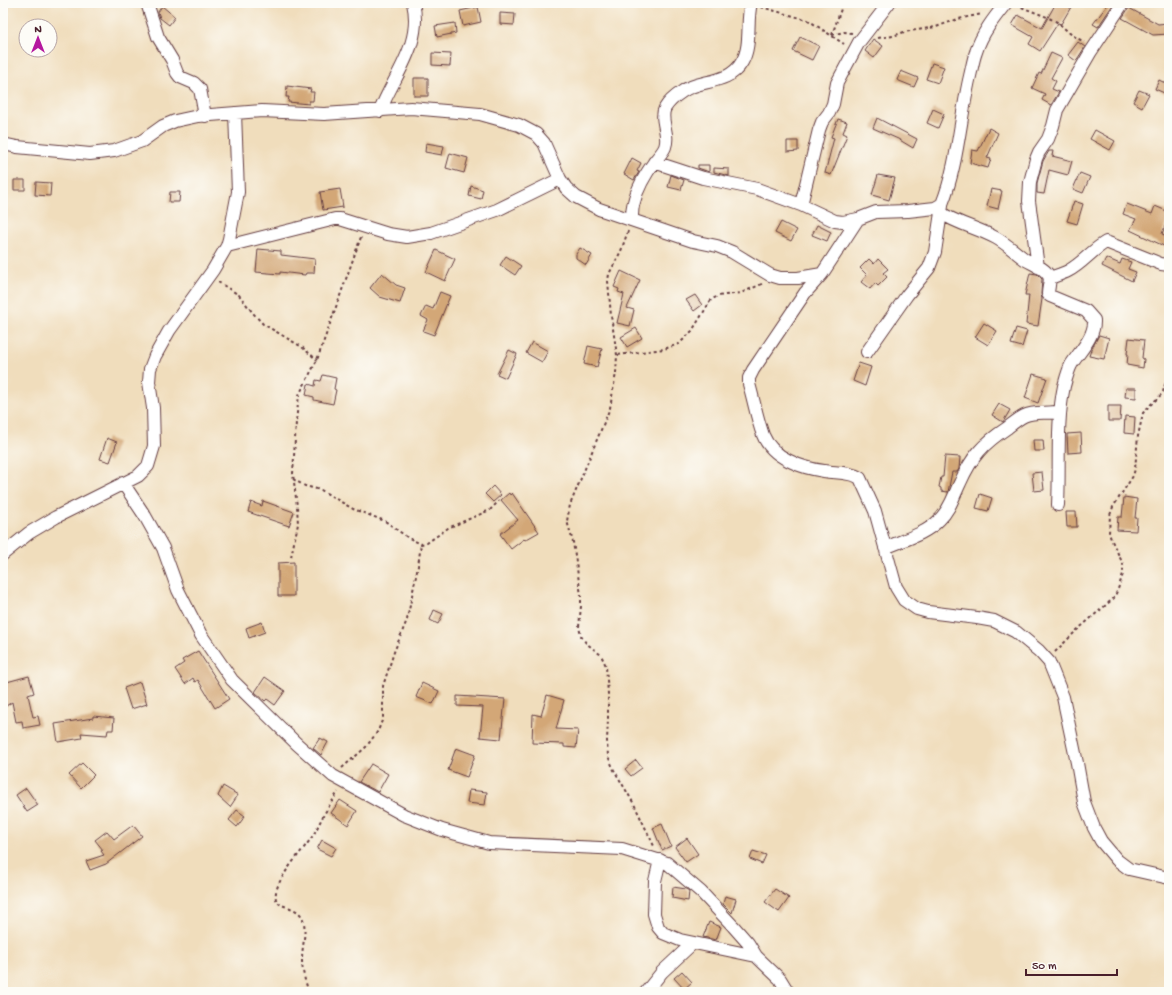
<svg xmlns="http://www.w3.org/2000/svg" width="1172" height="995" font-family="'Gochi Hand',sans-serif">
  <rect width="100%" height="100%" fill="#fdfcf7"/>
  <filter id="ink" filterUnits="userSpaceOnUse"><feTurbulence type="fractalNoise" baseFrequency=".025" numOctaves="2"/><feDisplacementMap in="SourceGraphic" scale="8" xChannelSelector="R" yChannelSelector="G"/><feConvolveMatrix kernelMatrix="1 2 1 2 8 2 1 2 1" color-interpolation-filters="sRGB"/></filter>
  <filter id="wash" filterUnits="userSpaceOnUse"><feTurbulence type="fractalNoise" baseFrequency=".012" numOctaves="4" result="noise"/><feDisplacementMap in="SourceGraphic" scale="16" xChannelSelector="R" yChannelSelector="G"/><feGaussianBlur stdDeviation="0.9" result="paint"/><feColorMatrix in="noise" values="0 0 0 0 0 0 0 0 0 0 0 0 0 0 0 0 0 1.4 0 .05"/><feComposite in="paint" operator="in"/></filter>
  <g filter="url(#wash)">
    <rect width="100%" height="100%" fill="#f0ddbc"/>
    <g id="blocks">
      <path fill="#d3a777" d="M1056 3H1063L1071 7 1061 24 1058 23 1040 51 1029 44 1033 37 1012 25 1018 15 1042 28Z
        M1109 3H1114L1098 27 1093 24Z
        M162 6 175 17 169 25 160 18 158 12Z
        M478 7 481 22 463 26 460 11Z
        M1129 8 1158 24 1169 23V34L1153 35 1122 18Z
        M500 13 515 14 514 25 500 24Z
        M455 23 456 33 437 37 435 26Z
        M800 37 819 46 812 60 793 51Z
        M873 39 883 46 874 58 865 51Z
        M1078 42 1085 47 1076 61 1068 55Z
        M432 53 451 54 450 66 432 65Z
        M1051 53 1062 58 1051 78 1056 81 1052 89 1059 92 1051 105 1042 100 1045 94 1032 88 1039 73 1041 74Z
        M932 63 944 67 938 83 926 79Z
        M901 71 918 78 914 87 897 80Z
        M414 78H428V96H414Z
        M1159 80 1169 85V95L1155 89Z
        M287 86 311 89 310 92H314L313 101H309V104L288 102 289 97H286Z
        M1139 90 1149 94 1142 107 1133 102Z
        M933 109 944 114 938 128 927 123Z
        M877 118 917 139 913 148 898 139 873 128Z
        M838 119 847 122 843 133 847 135 831 175 825 173 834 138 831 137Z
        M989 128 998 133 987 158 991 159 988 168 970 163 972 150 978 151Z
        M1095 130 1115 141 1110 150 1090 139Z
        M787 141H798V151L787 152Z
        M426 143 444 146 442 155 425 152Z
        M1049 151H1053L1052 156 1072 161 1068 175 1049 170 1044 194 1037 193V183L1043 161Z
        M450 153 468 158 464 173 446 168Z
        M632 158 641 163 637 171 639 172 634 180 624 174Z
        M698 165H709V172L698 168Z
        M714 168 729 169V176L714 172Z
        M1080 173 1090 177 1083 193 1073 189Z
        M671 175 684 180 681 190 668 187Z
        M878 175 895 178 889 200 872 195Z
        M14 180H25V190H14Z
        M36 182 51 183 50 196 35 195Z
        M471 186 483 190 481 199 469 196Z
        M340 189 343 207 323 210 320 192Z
        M991 189 1002 191 998 209 987 206Z
        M170 192H180L179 202H169Z
        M1074 201 1083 204 1077 224 1067 221Z
        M1127 204 1152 214 1155 206 1169 212V216L1162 234 1169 237V241L1166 247 1130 230 1136 219 1123 214Z
        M781 222 797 230 791 241 775 233Z
        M817 225 831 232 827 241 812 235Z
        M580 248 592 255 586 265 576 258V254Z
        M258 249 281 251V255L315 259 314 273H306L305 275 280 272V274L256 272Z
        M436 250 455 259 445 281 426 272Z
        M506 256 521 266 515 275 500 265Z
        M1106 258 1120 264 1122 259 1131 262 1128 269 1136 272 1132 281 1102 266Z
        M869 259 874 264 878 259 888 269 883 273 887 277 878 286 875 283 870 289 861 282 867 275 860 268Z
        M621 271 640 280 627 308 634 310 630 326 617 323 624 294 618 292 619 289 614 287Z
        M382 273 396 285 405 288 400 303 380 297 370 288Z
        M1030 273 1037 274 1042 279 1041 294 1042 299 1038 326 1026 324 1029 295H1025Z
        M440 292 450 296 434 335 423 331 428 320 421 316 426 306 433 309Z
        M695 295 702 305 694 311 686 300Z
        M984 323 997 331 988 345 975 337Z
        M636 328 642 338 627 347 621 337Z
        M1016 328 1027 331 1022 347 1011 344Z
        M1099 335 1109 338 1104 359 1089 356 1091 350Z
        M1129 338 1144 340 1142 358 1144 359 1143 368 1127 365 1128 354H1127Z
        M532 342 548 351 542 362 526 353Z
        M588 346 602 349 597 367 584 364Z
        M509 350 517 354 506 378 497 374Z
        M859 363 871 367 865 386 853 381Z
        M1033 374 1047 378 1038 403 1025 398Z
        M323 375 336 378 334 389 336 390 333 404 314 400V397L306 395 308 384 315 386 316 380 321 381Z
        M1126 388H1136V398L1125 397Z
        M999 404 1010 410 1003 422 992 415Z
        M1108 406H1121L1120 421H1108Z
        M1125 416 1135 417 1134 434 1124 433Z
        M1081 433 1082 452 1068 453 1067 434Z
        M107 438 117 442 110 462 100 459Z
        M1033 440H1043L1044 451H1034Z
        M945 456 960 457 959 469 957 472H952L948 492 941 491V488L939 487 941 477H943Z
        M1042 472 1044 490 1034 491 1032 473Z
        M493 486 501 495 493 502 485 494Z
        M509 493 510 495 512 493 539 532 525 540 524 539 511 549 500 534 518 520 501 500Z
        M980 494 992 498 988 511 976 508Z
        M1124 497 1137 499 1135 518H1137L1136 531 1117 530 1118 517H1122Z
        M263 501 294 512 289 526 248 512 251 502 262 506Z
        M1066 512H1076L1077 527H1067Z
        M294 562V596H278V563Z
        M434 610 443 614 438 624 430 620Z
        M262 622 265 632 249 638 246 628Z
        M198 651 229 699 215 708 198 680 195 682 193 678 185 684 175 669 184 663 182 660Z
        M29 676 34 693 28 695 33 717 38 716 40 725 23 728 22 721 16 722 12 702 3 708V683Z
        M265 677 285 691 275 705 267 699 265 701 255 692Z
        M140 682 147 704 131 709 124 688Z
        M422 683 439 691 433 704 416 697Z
        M547 695 564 700 556 729 578 730 576 748 564 747V744L532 743 533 714 541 716Z
        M457 696 505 699 501 739 480 737 483 707 457 706Z
        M93 716 114 718 113 730H108L107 735 81 733 82 738 58 742 55 724 93 718Z
        M320 738 328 742 321 755 313 748Z
        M456 748 475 755 467 777 448 770Z
        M636 760 642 768 631 776 625 769Z
        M82 763 94 775 81 788 69 775Z
        M371 764 388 774 378 792 359 782Z
        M223 786 238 795 230 807 218 796Z
        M26 788 38 805 27 812 16 795Z
        M469 790 487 792 485 805 467 803Z
        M340 800 357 811 348 825 331 813Z
        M237 810 245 816 237 827 229 820Z
        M662 824 671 846 662 850 653 828Z
        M133 825 142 836 106 864 90 870 86 861 104 855 101 851 103 850 95 840 107 831 114 839Z
        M687 838 698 854 686 862 675 847Z
        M322 840 336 848 331 856 317 849Z
        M753 851 766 855 762 864 750 859Z
        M673 887 686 889 689 891 688 901 672 898Z
        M775 889 789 898 779 912 765 902Z
        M725 896 736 899 732 913 723 904Z
        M709 922 721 927 716 940 703 937Z
        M682 971 692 982 684 989 674 978Z"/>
    </g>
  </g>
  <g filter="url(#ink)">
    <use href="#blocks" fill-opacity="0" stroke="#633c41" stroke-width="1"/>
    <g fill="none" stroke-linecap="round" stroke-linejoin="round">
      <g stroke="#633c41" stroke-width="14">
        <path id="minor" d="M147 3 158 37 172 60 177 73 180 77 194 83 200 89 205 116
          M380 111C394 75 423 44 413 3
          M3 144 17 147 90 154 114 151 142 141 163 126 175 121 198 116 262 111 324 114 411 108 480 114 519 125 536 134 544 143 560 179 566 188 576 197 599 209 693 241 717 246 732 252 770 275 780 278H798L822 274 858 219 876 212 908 211 935 208 942 204C958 164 960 118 970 76 972 68 973 60 976 52 982 33 994 18 1006 3
          M654 162 703 178 757 189 801 205 835 221 843 222 858 219
          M801 205 819 130 822 122 829 113 833 104 837 83 859 42 889 3
          M941 213C958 224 978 228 996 238 1007 244 1016 253 1026 260 1033 264 1045 268 1049 276 1051 280 1048 288 1048 294L1050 296 1086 311 1094 320C1095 337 1079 352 1071 365 1068 371 1066 379 1064 386 1056 424 1060 465 1058 505
          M632 220C632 214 632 207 634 202 637 189 647 172 655 161 658 157 663 152 665 147 670 134 659 119 665 108 669 101 677 95 683 91 700 79 729 85 742 62 752 45 746 22 751 3
          M227 246 335 219H340L388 234 407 237 431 233 497 210 560 179
          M1038 267 1029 201 1030 182 1036 159 1039 152 1048 139 1053 126 1057 110 1090 53 1123 3
          M822 274 805 293 753 370 749 378V384C754 401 757 419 763 435 772 458 802 468 824 471 835 473 851 472 860 478L875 511 896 587 904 600 917 609 928 612 977 618 994 621 1016 632 1039 651 1049 662 1063 697 1077 763 1084 802 1094 828 1101 841 1117 860 1129 869 1169 878
          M1050 278C1055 276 1062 274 1068 271 1082 264 1092 250 1106 242L1161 264 1169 265
          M867 352 907 295 929 268 935 252 942 206
          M123 483 145 516 163 548 178 590 201 635 232 680 297 744 333 776 404 815 442 830 489 843 622 849 667 863 701 892 733 926 748 943 756 956 780 979 788 992
          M885 548C903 540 926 534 939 520 950 510 954 495 960 483 972 456 983 444 1007 428 1012 424 1018 419 1024 416 1036 410 1048 415 1060 411
          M3 554 29 533 56 517 138 476 148 466 154 446 153 408 149 382 150 369 155 356 169 331 213 270 227 246 229 239 238 192 235 113
          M660 860 655 881 654 914 658 927 663 933 680 940 756 956
          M646 992 662 972 693 943"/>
      </g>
      <path stroke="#633c41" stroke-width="2" stroke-dasharray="3 3" stroke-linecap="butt" d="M1016 5 1047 17 1057 22 1072 35 1084 42
        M761 7 808 20 844 44
        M832 35 844 32 852 33
        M832 35 843 3
        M878 38 893 36 904 32 936 27 958 19 982 14
        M628 231 621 251 609 274 608 281 611 316 617 355 616 373 610 408 570 505 567 521 573 542 581 595V606L579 627 581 636 586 643 601 655 606 666 608 694V719L607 741 608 756 614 770 634 804 654 846
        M218 282 239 295 253 313 263 324 302 347 317 360
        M618 355 664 349 679 344 692 331 711 300 718 296 741 293 762 284
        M293 479 305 486 321 490 353 509 385 521 407 537 421 544 427 543 448 528 490 510 499 501
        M291 557 298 524 297 506 293 474 296 422 299 395 317 360 361 237
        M1055 652 1076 631 1114 598 1118 589 1123 574V564L1111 539 1109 533 1110 515 1113 507 1133 476 1135 469 1138 436 1143 413 1149 406 1159 397 1163 392 1169 370
        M342 768 366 747 378 731 383 718V686L394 652 407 620 418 566 421 544
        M309 992C305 981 302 971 302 959 302 947 306 935 304 923 301 904 279 910 276 899 272 882 303 851 312 837 316 831 319 824 322 818 327 809 333 800 338 792"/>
      <use href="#minor" stroke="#fff" stroke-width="12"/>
    </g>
  </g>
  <rect width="1172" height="995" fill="none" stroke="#fdfcf7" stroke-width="16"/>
  <g transform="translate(38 38)"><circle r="19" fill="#fdfcf7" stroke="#b5a4a5"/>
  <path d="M0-3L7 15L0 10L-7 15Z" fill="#b5179e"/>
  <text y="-6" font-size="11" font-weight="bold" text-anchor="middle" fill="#4a1f2b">N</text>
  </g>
  <path d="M1026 969v6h91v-6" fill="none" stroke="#4a1f2b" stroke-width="2"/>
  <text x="1032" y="969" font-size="12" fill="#4a1f2b" stroke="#fdfcf7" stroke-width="3" paint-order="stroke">50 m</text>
</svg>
